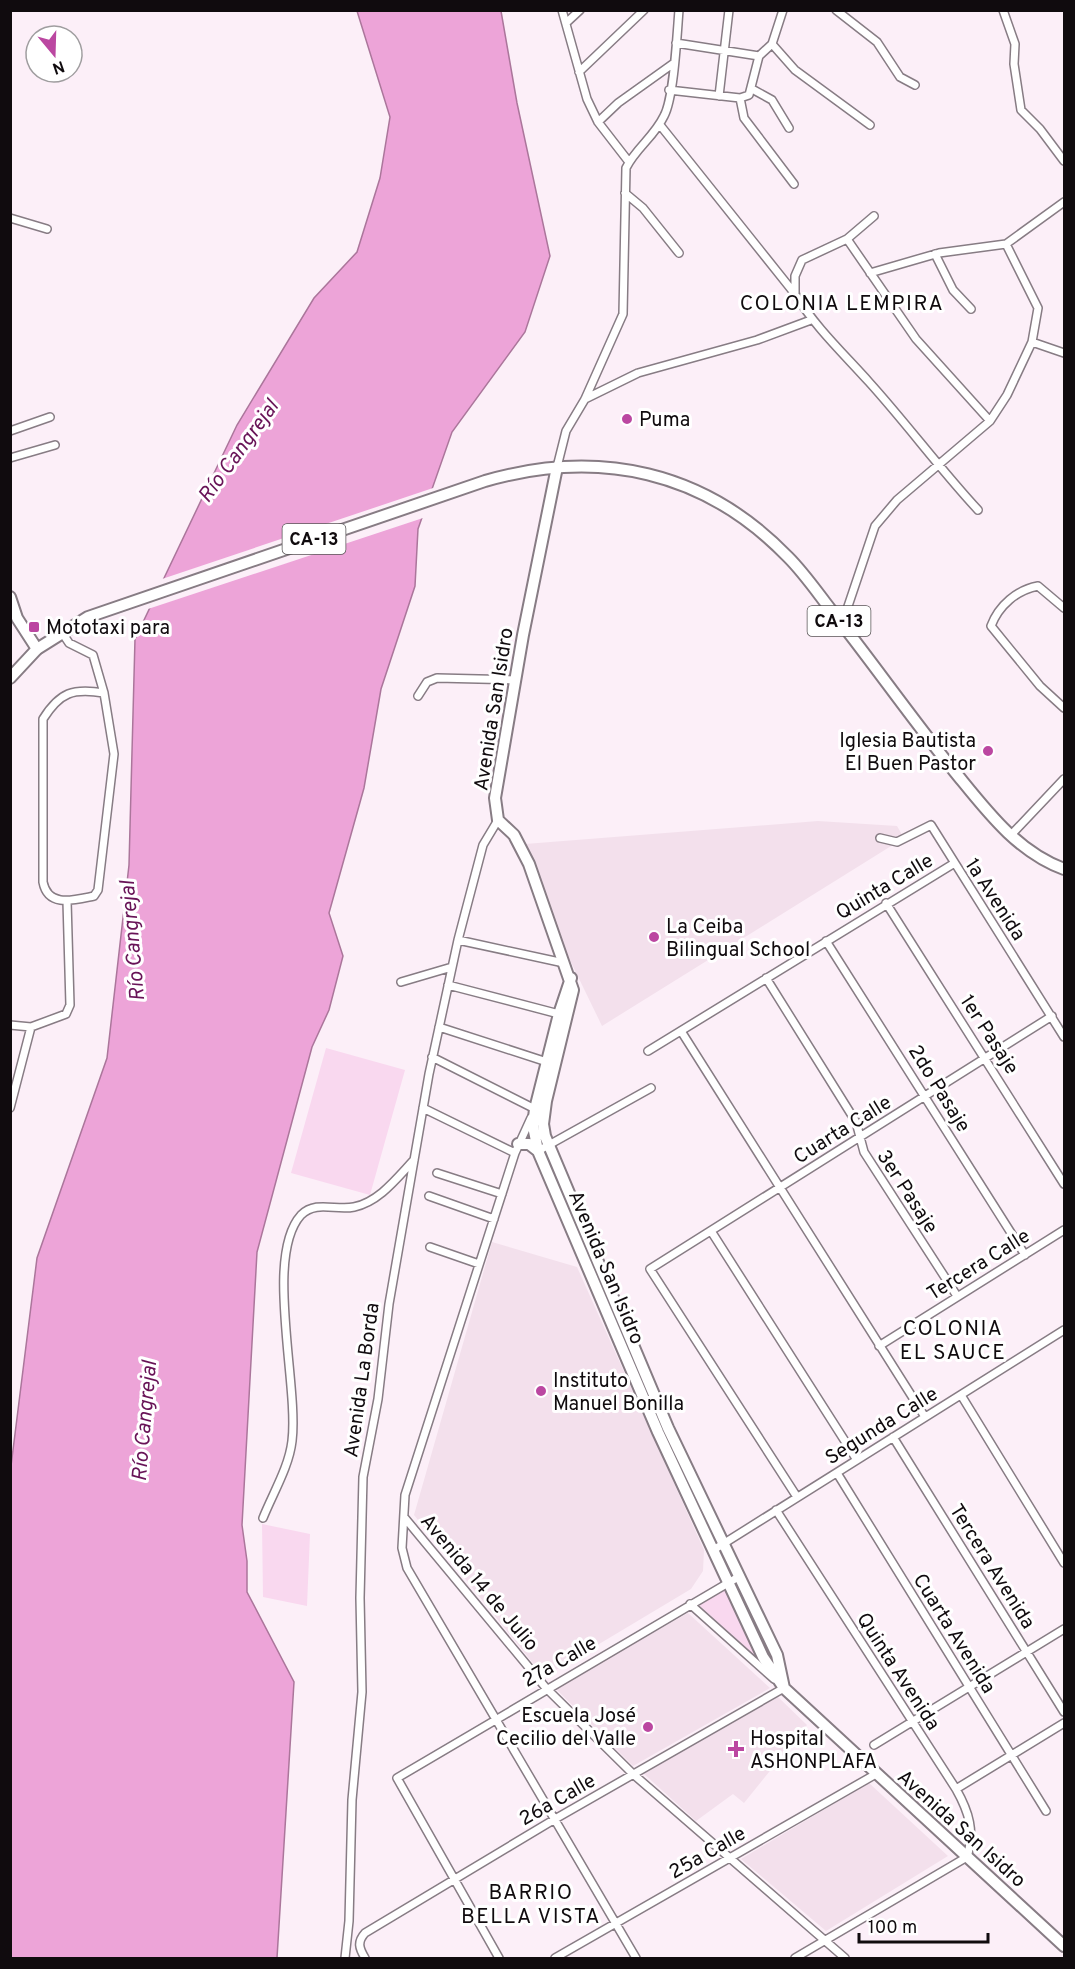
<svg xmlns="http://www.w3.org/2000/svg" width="1075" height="1969" font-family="Overpass,sans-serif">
  <rect width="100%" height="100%" fill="#fceff8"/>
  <path fill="#f3e0ec" d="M818 821 897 826 904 838 602 1026 567 954 525 844Z
    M492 1242 577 1267 704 1550 703 1571 691 1589 544 1677 414 1515Z
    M688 1613 770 1688 633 1766 555 1688Z
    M777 1696 807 1725 744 1803 733 1794 696 1821 643 1773Z
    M869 1783 948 1856 826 1931 741 1859Z"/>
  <path fill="#f9d8ef" d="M326 1048 405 1070 370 1195 291 1173Z
    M262 1524 310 1534 307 1606 263 1597Z
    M727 1589 762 1662 699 1605Z"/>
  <path fill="#eda4d8" stroke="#ab769b" stroke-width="1.5" d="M357 11H501L517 103 550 256 525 332 452 432 418 529 415 586 381 689 364 788 329 913 343 956 329 1010 312 1047 257 1252 242 1525 247 1561V1592L294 1682 277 1958H11V1466L37 1258 107 1058 129 865 135 639 237 425 314 298 357 252 380 178 390 117Z"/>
  <path fill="#fceff8" d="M436 487 426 517 148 609 162 579Z"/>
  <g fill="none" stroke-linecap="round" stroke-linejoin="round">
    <g stroke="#877c84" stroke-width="10">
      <path id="street" d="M562 10 587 99 598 122 629 162
        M836 10 877 42 900 77 915 85
        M1003 10 1015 44 1014 64 1021 110 1040 129 1064 161
        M566 23 580 10
        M676 43 759 56
        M772 44 795 70 870 125
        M579 72 644 10
        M752 89 772 100 789 128
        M669 90 740 98 749 95 759 56 772 44 783 10
        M719 96 729 10
        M740 98 744 118 794 184
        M598 122 618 103 674 63
        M660 125 795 294C816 328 843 353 869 382 907 424 940 469 978 510
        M625 193 643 208 679 253
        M10 218 47 229
        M847 239 916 339 990 421
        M935 254 953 290 971 309
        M870 273 939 253 1006 244 1064 202
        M795 294V276L802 260 847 239 874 216
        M1032 342 1064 353
        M585 399 638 373 757 340 811 320
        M10 431 50 417
        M10 458 55 445
        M557 467 566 431 585 399 623 314 626 168C636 148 654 137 664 116 674 98 677 34 679 10
        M1064 608 1038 586C1017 590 999 605 991 626L1040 686 1064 708
        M842 624 875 526 897 500 990 421 1007 395 1032 342 1038 308 1006 244
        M61 631 69 643 93 655 104 693 114 754 98 890 94 896C74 900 48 908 43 882V719C60 692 73 688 104 693
        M418 696 427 682 437 678 515 680
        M1011 835 1064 779
        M880 838 897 842 931 825 1064 1037
        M886 903 1064 1184
        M458 940 564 963
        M826 941 1025 1255
        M766 978 856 1122 864 1152 957 1296
        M401 982 452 967
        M448 985 559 1014
        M10 1025 31 1027 66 1014 70 1005 67 901
        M439 1027 547 1062
        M681 1031 925 1417
        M648 1051 953 864
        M432 1057 537 1110
        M10 1108 31 1027
        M423 1108 515 1153
        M531 1118 515 1153 405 1495 402 1548 407 1568 636 1958
        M538 1151 651 1088
        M437 1173 502 1194
        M429 1196 494 1219
        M711 1231 857 1460
        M430 1247 479 1264
        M879 1346 1064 1230
        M961 1395 1064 1563
        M893 1437 1064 1712
        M837 1473 1046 1811
        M797 1497 650 1269 1052 1016
        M776 1510 956 1789C969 1812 975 1831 967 1857L795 1958
        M404 1517 546 1688 633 1774 845 1958
        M263 1518C273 1493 289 1467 292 1441 299 1385 264 1256 301 1215 316 1200 336 1211 354 1207 379 1202 397 1178 414 1160
        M715 1549 1064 1330
        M690 1604 774 1679
        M874 1745 1064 1629
        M956 1789 1064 1723
        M345 1958 349 1921 352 1800 362 1692 360 1598 363 1477 378 1399 389 1304 429 1074 458 940 483 845 498 820
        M365 1958C359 1948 357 1942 365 1933L555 1819 784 1688 782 1686
        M499 1958 397 1778 740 1576
        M555 1958 876 1774"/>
    </g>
    <g stroke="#877c84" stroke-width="14">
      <path id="secondary" d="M557 467 523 635 495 798 498 820 514 835 529 864 573 990 546 1101 543 1124 545 1136 668 1428 777 1655 784 1688
        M10 597 17 618 37 649
        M571 978 559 1014 535 1109 533 1126 538 1151 658 1432 763 1657 784 1688 1064 1946
        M518 1144H529L538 1151"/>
    </g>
    <g stroke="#877c84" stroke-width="14">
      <path id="primary" d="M10 678 37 649 88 617 485 481C599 448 705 471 788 557 804 573 817 592 831 610 873 663 912 719 955 772 986 810 1017 852 1064 869"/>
    </g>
    <use href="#street" stroke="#fff" stroke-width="7"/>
    <use href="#secondary" stroke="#fff" stroke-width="10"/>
    <use href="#primary" stroke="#fff" stroke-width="10"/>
  </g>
  <g fill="#bb47a1" stroke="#fff" stroke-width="2">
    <circle cx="627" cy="419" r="6"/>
    <rect x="28" y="621" width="12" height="12" rx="3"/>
    <circle cx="988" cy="751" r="6"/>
    <circle cx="654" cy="937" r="6"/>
    <circle cx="541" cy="1391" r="6"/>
    <circle cx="648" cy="1727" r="6"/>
    <path d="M733 1740h6v6h6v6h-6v6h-6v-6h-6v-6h6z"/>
  </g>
  <g text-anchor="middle" stroke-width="6" stroke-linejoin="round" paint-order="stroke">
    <g fill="#fff" stroke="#585456" stroke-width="1.5">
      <rect x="282.5" y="524" width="63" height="30" rx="4.5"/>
      <rect x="807.5" y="606" width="63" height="30" rx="4.5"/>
    </g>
    <g font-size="18" font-weight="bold" fill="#100b0e">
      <text x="314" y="545">CA-13</text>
      <text x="839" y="627">CA-13</text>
    </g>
    <g font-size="20" fill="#100b0e" stroke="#fff" text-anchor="start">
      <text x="639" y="426">Puma</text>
      <text x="46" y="634">Mototaxi para</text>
      <text x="976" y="747" text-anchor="end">Iglesia Bautista<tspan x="976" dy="23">El Buen Pastor</tspan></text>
      <text x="666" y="933">La Ceiba<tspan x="666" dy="23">Bilingual School</tspan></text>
      <text x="553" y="1387">Instituto<tspan x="553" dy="23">Manuel Bonilla</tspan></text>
      <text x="636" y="1722" text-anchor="end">Escuela José<tspan x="636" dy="23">Cecilio del Valle</tspan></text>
      <text x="750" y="1745">Hospital<tspan x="750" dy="23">ASHONPLAFA</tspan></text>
    </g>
    <g font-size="20" fill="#100b0e" stroke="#fff">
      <text transform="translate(493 709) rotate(-81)" y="7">Avenida San Isidro</text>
      <text transform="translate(884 886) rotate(-31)" y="7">Quinta Calle</text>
      <text transform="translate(996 899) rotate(57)" y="7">1a Avenida</text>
      <text transform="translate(990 1034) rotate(57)" y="7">1er Pasaje</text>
      <text transform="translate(940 1088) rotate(58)" y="7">2do Pasaje</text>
      <text transform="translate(842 1129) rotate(-32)" y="7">Cuarta Calle</text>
      <text transform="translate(908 1191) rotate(57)" y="7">3er Pasaje</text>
      <text transform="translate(978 1264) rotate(-32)" y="7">Tercera Calle</text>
      <text transform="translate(607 1267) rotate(67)" y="7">Avenida San Isidro</text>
      <text transform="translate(361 1380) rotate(-82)" y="7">Avenida La Borda</text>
      <text transform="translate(881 1425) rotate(-32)" y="7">Segunda Calle</text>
      <text transform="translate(993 1566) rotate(58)" y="7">Tercera Avenida</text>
      <text transform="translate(480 1582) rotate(50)" y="7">Avenida 14 de Julio</text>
      <text transform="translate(955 1633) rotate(58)" y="7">Cuarta Avenida</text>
      <text transform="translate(559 1661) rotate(-30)" y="7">27a Calle</text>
      <text transform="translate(899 1671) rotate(57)" y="7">Quinta Avenida</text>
      <text transform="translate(557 1799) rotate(-30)" y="7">26a Calle</text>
      <text transform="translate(962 1828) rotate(42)" y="7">Avenida San Isidro</text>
      <text transform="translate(707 1852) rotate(-30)" y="7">25a Calle</text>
    </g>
    <g font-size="21" letter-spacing="1.5" fill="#100b0e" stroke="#fff">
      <text x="842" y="310">COLONIA LEMPIRA</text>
      <text x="953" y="1335">COLONIA<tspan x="953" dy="24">EL SAUCE</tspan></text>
      <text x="531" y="1899">BARRIO<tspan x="531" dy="24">BELLA VISTA</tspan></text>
    </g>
    <g font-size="21" font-style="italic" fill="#681357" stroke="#fff">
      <text transform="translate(238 451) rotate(-54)" y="7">Río Cangrejal</text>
      <text transform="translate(132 941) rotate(-95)" y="7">Río Cangrejal</text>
      <text transform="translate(144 1421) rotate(-85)" y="7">Río Cangrejal</text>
    </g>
  </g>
  <rect width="1075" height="1969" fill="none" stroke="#100b0e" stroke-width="24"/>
  <g transform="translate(54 54) rotate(161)"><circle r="28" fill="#ffffff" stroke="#9f9d9f" stroke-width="1.5"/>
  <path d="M0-4.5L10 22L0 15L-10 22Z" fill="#bb47a1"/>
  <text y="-9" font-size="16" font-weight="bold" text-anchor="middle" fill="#100b0e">N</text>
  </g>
  <path d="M859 1933v9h129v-9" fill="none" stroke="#100b0e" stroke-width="3"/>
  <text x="868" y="1933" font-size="18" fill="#100b0e" stroke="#ffffff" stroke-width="4.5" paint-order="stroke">100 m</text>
</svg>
